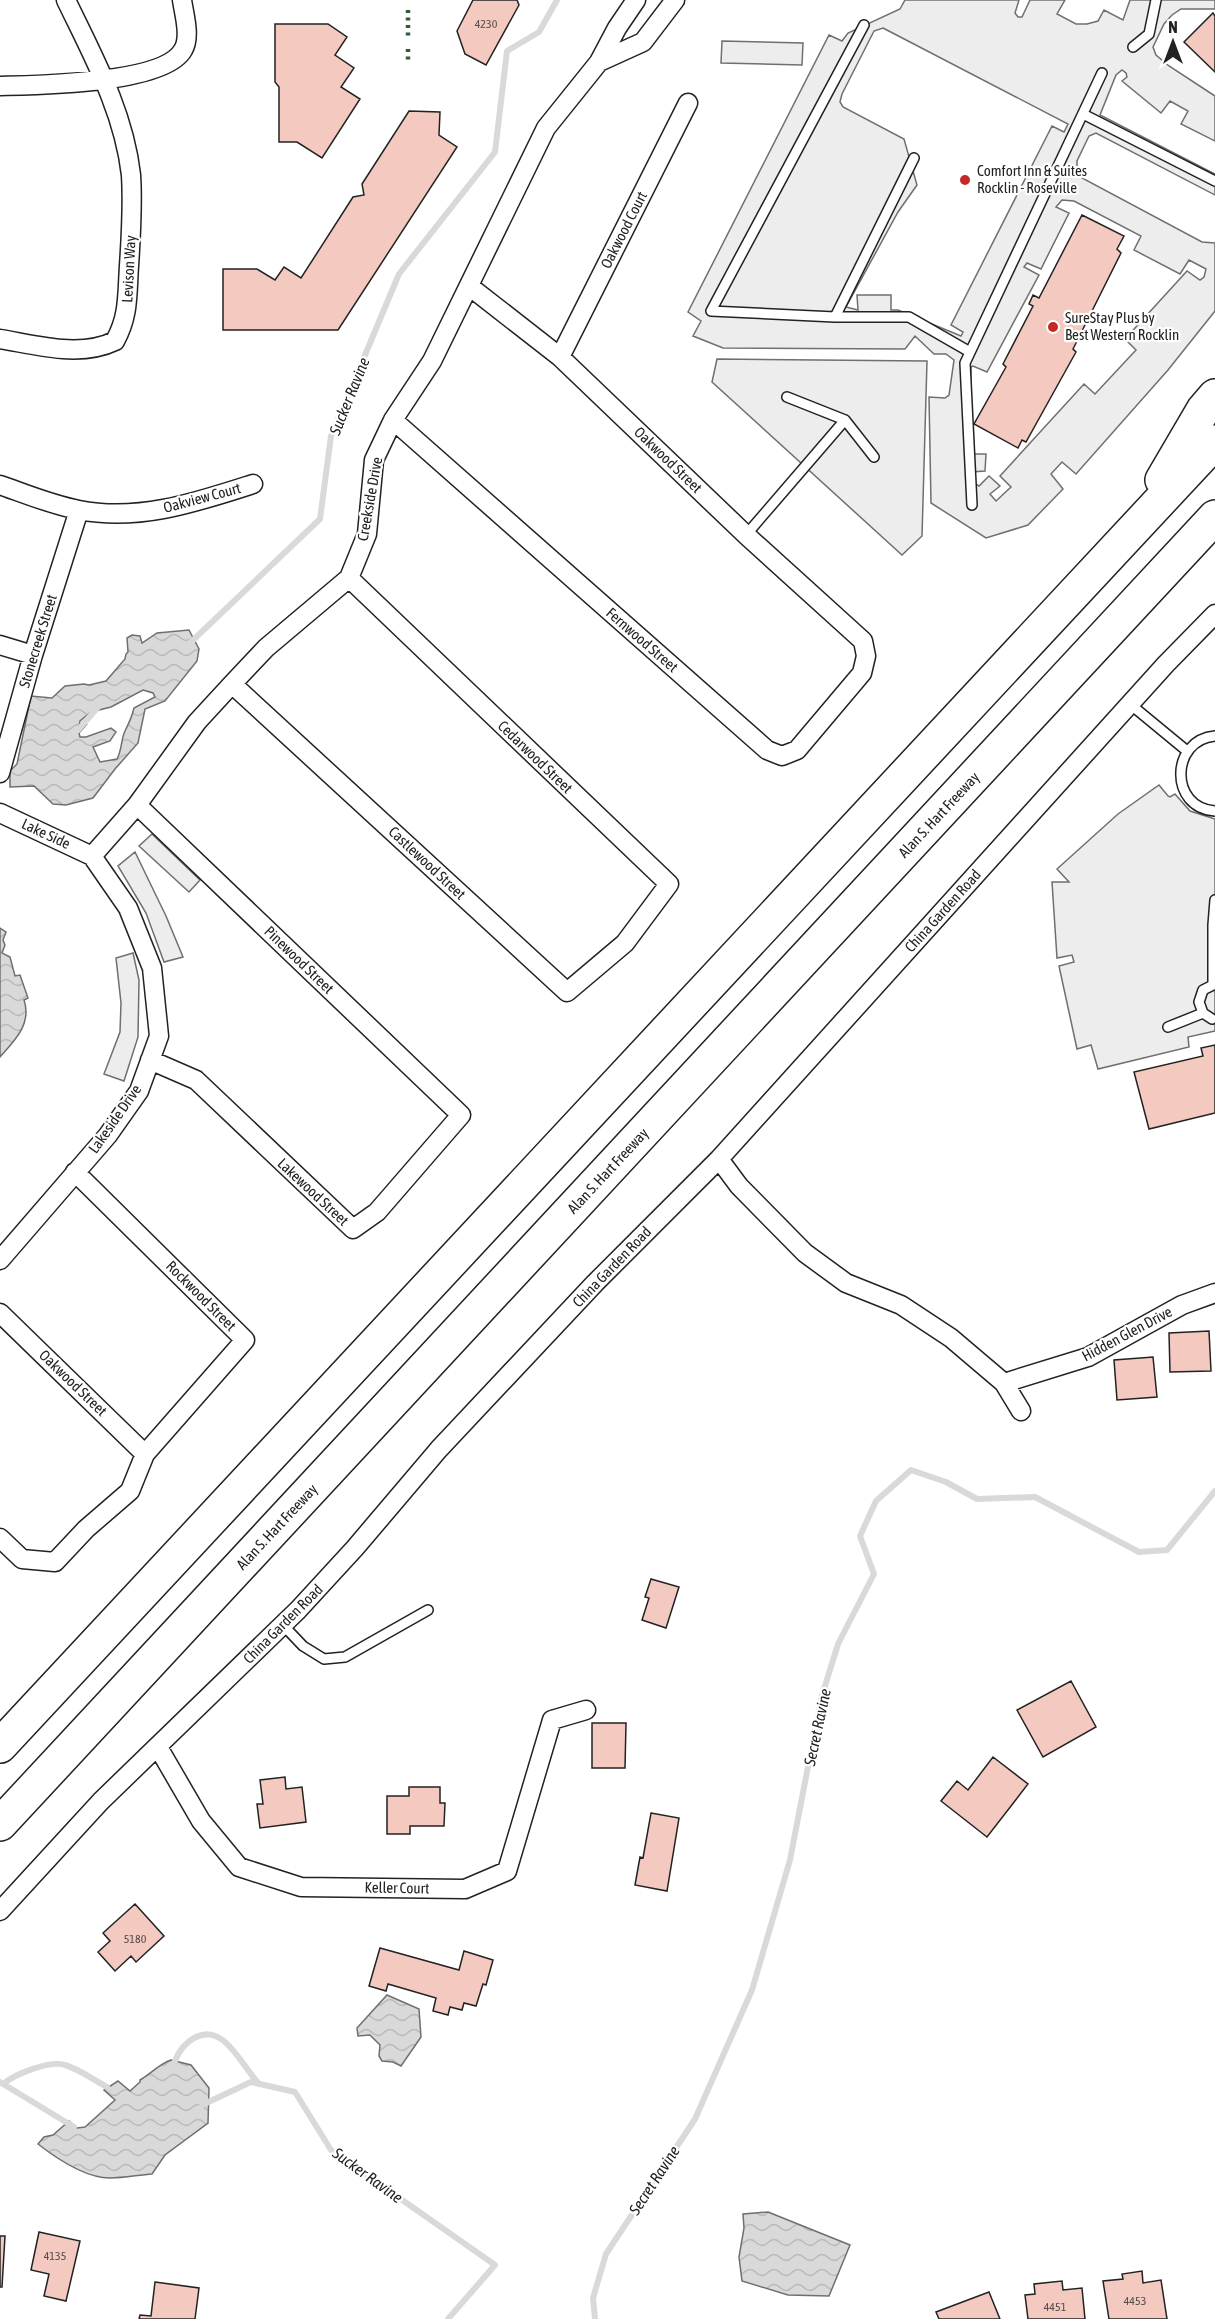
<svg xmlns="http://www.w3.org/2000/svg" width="1215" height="2319" font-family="'Asap Condensed',sans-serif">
  <defs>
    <pattern id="water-waves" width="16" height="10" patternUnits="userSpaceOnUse" patternTransform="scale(1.5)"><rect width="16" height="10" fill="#d9d9d9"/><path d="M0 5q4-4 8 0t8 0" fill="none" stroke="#bababa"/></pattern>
  </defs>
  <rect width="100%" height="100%" fill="#fff"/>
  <path fill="#ededed" stroke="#6f6f6f" stroke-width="1.5" fill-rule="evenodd" d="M905 0H1019L1015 13 1018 17H1022L1030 0H1065L1057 14 1076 24H1087L1098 21 1104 10 1123 20 1130 0H1215V9H1181L1172 15 1164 24 1153 47 1156 55 1169 66 1215 96V141L1181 124 1188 111 1170 101 1161 113 1122 81 1127 77 1126 73 1122 70 1116 75 1100 115 1215 174V195L1096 133 1089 136 1077 161V171L1082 178 1202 242 1215 243V311L1168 370 1076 474 1062 462 1051 474 1063 489 1028 525 986 538 931 503 929 397 945 398 949 395 954 360 946 354H934L915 336 905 349 723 348 693 336 701 321 688 312 829 35 842 41 848 33 900 9ZM883 28 1068 124 1064 132 1052 126 951 325 963 332 961 336 898 310H891V295H857L858 310 846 307 898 212 917 185 904 139 843 107 840 102 842 94 874 31ZM1062 200 1074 201 1141 236 1134 250 1180 274 1189 260 1206 269 1204 277 1200 280 1187 271 1125 339 1136 350 1095 394 1084 384 1000 476 1011 487 996 501 990 494 1000 486 989 476 979 486 972 482 971 472 985 471 986 454H970L971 367 973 366 987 372 1039 275 1024 267 1027 263 1041 269 1069 213 1056 207Z
    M722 41 803 43 802 65 721 63Z
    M717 359 927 361 922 536 902 555 712 382Z
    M1159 785 1168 796 1170 797 1175 794 1190 811 1215 819V1031L1188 1037 1189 1047 1098 1069 1091 1045 1077 1049 1059 966 1074 962 1072 955 1057 958 1052 882H1069L1057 869 1118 814Z
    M152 834 200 880 189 892 139 846Z
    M135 852 166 916 183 957 164 962 146 913 118 866Z
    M133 953 139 980 138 1037 124 1081 104 1074 120 1032 121 1003 116 958Z"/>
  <path fill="url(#water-waves)" stroke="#6f6f6f" stroke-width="1.5" fill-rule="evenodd" d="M189 630 199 649 197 661 165 701 145 709 138 743 115 769 93 798 66 805 53 804 34 786 10 787V771L17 764 31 696 52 698 65 686 84 684 89 685 106 681 125 659 126 654 128 652 127 638 132 635 140 636 142 643 157 633ZM143 690 153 693 155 697 134 708C132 717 129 723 125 731 121 739 122 750 117 759L100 762 93 747 110 741 116 732 111 728 86 737H80L79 733 86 725 79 726 80 721 91 712 111 707Z
    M0 928 6 932 3 940 5 945 2 953 10 957 15 976 20 975 28 998 24 1000C32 1024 15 1040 0 1057Z
    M387 1995 419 2009 421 2037 401 2066 393 2062 382 2061 379 2056 380 2045 370 2035 358 2036 357 2028Z
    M171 2060 191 2065 209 2088 208 2123 165 2155 152 2174C138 2175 124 2178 110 2178 85 2178 56 2158 38 2144L44 2137 53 2135 69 2121 77 2128 85 2127 115 2100 104 2090 118 2081 130 2091 140 2082V2080C152 2073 159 2064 171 2060Z
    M768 2212 850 2245 829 2296 788 2295 742 2281 739 2257 744 2228 743 2214Z"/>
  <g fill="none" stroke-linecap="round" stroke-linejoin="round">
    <path stroke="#d9d9d9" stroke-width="6" d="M190 643 320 519 331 436 399 274 495 152 507 51 539 32 557 0
      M78 730 99 706
      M175 2061C183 2041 204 2025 224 2041 237 2052 247 2070 258 2083
      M0 2082 74 2127
      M3 2084C15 2074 50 2060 65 2065 79 2069 94 2080 107 2087
      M202 2105 251 2082 295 2092 331 2150 495 2265 448 2319
      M595 2319 593 2298 606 2254 695 2119 752 1990 790 1860 821 1699 838 1644 874 1574 860 1536 876 1501 911 1470 946 1482 977 1499 1035 1497 1139 1552 1167 1550 1215 1491"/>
  </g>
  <path fill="#f3c9c0" stroke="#222" stroke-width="1.5" d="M473 0H517L519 5 486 65 465 54 457 31Z
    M1213 13 1215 16V72L1184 42Z
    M275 24H328L347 37 335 55 354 68 341 87 360 99 322 158 297 142H279V87L275 82Z
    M409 111 440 112 439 135 457 147 338 330H223V269H257L275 280 284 267 301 278 353 197 364 195 362 184Z
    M1082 215 1124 236 1117 249 1121 253 1073 349 1076 352 1026 442 1022 440 1018 448 974 424 1006 367 1003 364 1033 306 1029 304 1033 295 1039 298Z
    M1215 1045V1113L1149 1129 1134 1072 1203 1056 1201 1048Z
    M1209 1331 1211 1371 1170 1372 1169 1333Z
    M1153 1357 1157 1397 1117 1400 1114 1360Z
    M651 1579 679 1587 666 1628 642 1620 649 1598 645 1597Z
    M1071 1681 1096 1727 1043 1757 1017 1710Z
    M592 1723H626L625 1768H592Z
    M993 1757 1028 1784 987 1837 941 1801 957 1781 968 1790Z
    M285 1777 286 1789 302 1787 306 1822 260 1828 257 1804H263L260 1780Z
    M409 1787H440V1803H445L444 1826H410V1834H387V1796H409Z
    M651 1813 679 1818 667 1891 635 1885 640 1857 643 1858Z
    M135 1904 164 1936 136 1962 131 1956 115 1971 98 1952 110 1941 103 1933Z
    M380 1948 459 1970 464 1951 493 1960 486 1985 483 1984 476 2006 464 2003 462 2010 450 2007 448 2015 433 2011 436 1998 388 1984 386 1991 369 1986Z
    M39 2232 80 2241 66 2301 44 2296 49 2274 31 2270Z
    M0 2236H5L2 2287H0Z
    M1142 2271 1143 2283 1161 2280 1167 2319H1109L1103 2281 1123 2279 1122 2274Z
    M1062 2281 1063 2290 1082 2288 1085 2319H1028L1025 2295 1035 2294 1034 2284Z
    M155 2282 199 2288 195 2319H139L140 2315 151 2316Z
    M989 2292 1000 2319H939L936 2312Z"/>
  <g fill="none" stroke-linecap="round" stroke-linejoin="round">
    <g stroke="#222" stroke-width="12">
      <path id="service" d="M864 25 711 311 835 317H909L970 352
        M1133 47 1149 34 1156 0
        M1083 114 1215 181
        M835 317 914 158
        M787 397 845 420 874 457
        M972 505 965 363 1102 73
        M746 535 845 420
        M1130 704 1187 751
        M1215 736C1170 740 1169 808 1215 811
        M1213 984V925L1215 900
        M1212 1019 1203 1013 1199 1002 1203 990 1215 984
        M1168 1027 1203 1013
        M283 1625 303 1646 324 1659 345 1657 428 1610"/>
    </g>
    <g stroke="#222" stroke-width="21">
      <path id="minor" d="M599 62 643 42 675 0
        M0 86C36 85 164 84 183 50 191 37 184 14 182 0
        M0 339C36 345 80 358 115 341 129 316 127 295 129 266 131 236 133 205 131 175 124 112 93 56 66 0
        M560 357 688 103
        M393 420 767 750 782 756 797 750 862 673 866 656 863 641 746 535 560 357 469 286
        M0 485C26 494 52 505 79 510 139 522 197 502 253 484
        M0 645 33 655
        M232 684 567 992 625 943 669 884 349 578
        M0 773 33 655 79 510
        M137 805 461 1115 377 1212 353 1229 196 1080 150 1060
        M0 813 92 856
        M92 856 137 805 197 722 232 684 266 648 349 578 367 534 374 460 393 420 432 361 546 128 599 62 617 28 636 0
        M719 1159 739 1186 805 1253 846 1283 901 1305 951 1338 1004 1383 1021 1411
        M0 1260 108 1135 139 1091 159 1036 152 968 128 908 92 856
        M0 1313 145 1454
        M1004 1383 1088 1357 1182 1305 1215 1293
        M0 1538 22 1559 55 1562 86 1529 130 1491 145 1454 245 1340 75 1172
        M158 1747 201 1821 239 1867 301 1887 465 1889 507 1871 552 1720 586 1710
        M0 1911 101 1801 298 1610 355 1548 439 1449 595 1283 719 1159 1166 664 1215 614"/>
    </g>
    <g stroke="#222" stroke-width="36">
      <path id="motorway" d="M1162 480 1203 410 1215 396
        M0 1746 1215 442
        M0 1824 1215 517"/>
    </g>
    <use href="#service" stroke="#fff" stroke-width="9"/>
    <use href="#minor" stroke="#fff" stroke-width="18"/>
    <use href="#motorway" stroke="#fff" stroke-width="33"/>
    <path stroke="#2f5e38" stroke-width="4.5" stroke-dasharray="3 4.5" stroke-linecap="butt" d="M408 10V36
      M408 49V61"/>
  </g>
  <g fill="#c62828" stroke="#fff" stroke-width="2">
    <circle cx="965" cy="180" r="6"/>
    <circle cx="1053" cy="327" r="6"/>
  </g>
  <g text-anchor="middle" stroke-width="4.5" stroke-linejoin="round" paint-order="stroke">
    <g font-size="12" fill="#564c4a">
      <text x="486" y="28">4230</text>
      <text x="135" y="1943">5180</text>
      <text x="55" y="2260">4135</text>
      <text x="1135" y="2305">4453</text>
      <text x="1055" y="2311">4451</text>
    </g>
    <g font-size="15" fill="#222" stroke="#fff" text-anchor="start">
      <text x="977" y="176">Comfort Inn &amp; Suites<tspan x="977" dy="17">Rocklin - Roseville</tspan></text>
      <text x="1065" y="323">SureStay Plus by<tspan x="1065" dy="17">Best Western Rocklin</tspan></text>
    </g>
    <g font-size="15" fill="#222" stroke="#fff">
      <text transform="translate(624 230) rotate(-63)" y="5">Oakwood Court</text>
      <text transform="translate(129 269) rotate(-87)" y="5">Levison Way</text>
      <text transform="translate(668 460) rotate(44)" y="5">Oakwood Street</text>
      <text transform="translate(202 498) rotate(-15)" y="5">Oakview Court</text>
      <text transform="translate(370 499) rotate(-80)" y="5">Creekside Drive</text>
      <text transform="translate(642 640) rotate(41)" y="5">Fernwood Street</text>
      <text transform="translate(38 641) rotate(-73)" y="5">Stonecreek Street</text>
      <text transform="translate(535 757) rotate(44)" y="5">Cedarwood Street</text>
      <text transform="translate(939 815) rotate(-47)" y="5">Alan S. Hart Freeway</text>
      <text transform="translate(46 834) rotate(25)" y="5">Lake Side</text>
      <text transform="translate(427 863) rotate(43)" y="5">Castlewood Street</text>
      <text transform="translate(943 911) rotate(-48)" y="5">China Garden Road</text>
      <text transform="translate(299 960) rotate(44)" y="5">Pinewood Street</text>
      <text transform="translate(115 1119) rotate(-55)" y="5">Lakeside Drive</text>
      <text transform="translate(608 1171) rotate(-47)" y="5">Alan S. Hart Freeway</text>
      <text transform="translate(313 1192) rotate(43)" y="5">Lakewood Street</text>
      <text transform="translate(612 1267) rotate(-46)" y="5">China Garden Road</text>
      <text transform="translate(201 1296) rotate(45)" y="5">Rockwood Street</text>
      <text transform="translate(1127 1334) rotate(-28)" y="5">Hidden Glen Drive</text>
      <text transform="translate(73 1383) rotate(44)" y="5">Oakwood Street</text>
      <text transform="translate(277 1527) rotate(-47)" y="5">Alan S. Hart Freeway</text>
      <text transform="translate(283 1624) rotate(-45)" y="5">China Garden Road</text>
      <text transform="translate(397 1888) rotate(1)" y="5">Keller Court</text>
    </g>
    <g font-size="16" font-style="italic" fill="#222" stroke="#fff">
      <text transform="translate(349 396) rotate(-68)" y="6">Sucker Ravine</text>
      <text transform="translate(817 1727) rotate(-78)" y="6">Secret Ravine</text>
      <text transform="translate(368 2175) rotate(36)" y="6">Sucker Ravine</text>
      <text transform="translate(654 2180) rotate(-57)" y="6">Secret Ravine</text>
    </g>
  </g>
  <g transform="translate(1173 42)" stroke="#ffffff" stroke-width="4.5" paint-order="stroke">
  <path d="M0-4.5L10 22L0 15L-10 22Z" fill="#222222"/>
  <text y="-9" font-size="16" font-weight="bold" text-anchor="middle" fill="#222222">N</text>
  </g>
</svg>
